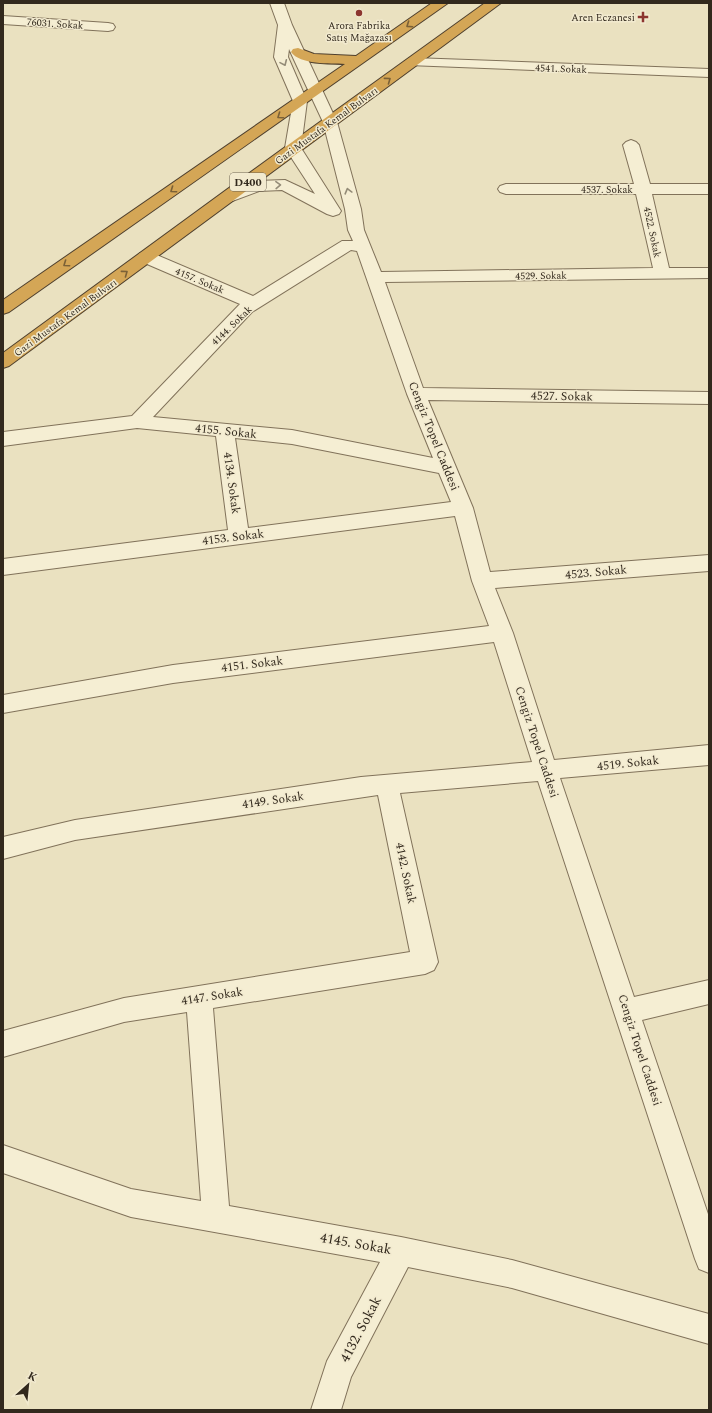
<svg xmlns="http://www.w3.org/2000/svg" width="712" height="1413" font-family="Spectral,serif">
  <rect width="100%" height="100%" fill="#eae1c0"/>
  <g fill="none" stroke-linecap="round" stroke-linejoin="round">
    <g stroke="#81725a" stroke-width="2">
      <path id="minor" d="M270 3H284L292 25 337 122 361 209 364 230 381 272 653 268 636 194H506L500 192 498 189 500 186 506 184H634L623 145 626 142 631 140 636 142 639 145 650 184H709V194H652L669 268H709V278L385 282 423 388 709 392V404L428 400 473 508 490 572 709 555V571L495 588 513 633 554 760 709 745V765L560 778 634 997 709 980V1004L642 1020 709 1217V1273L699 1269 695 1259 538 781 400 793 438 962 434 970 425 974 213 1008 229 1206 401 1237 512 1260 709 1314V1344L512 1288 408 1267 351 1377 341 1410H311L327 1361 380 1262 131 1217 3 1173V1145L131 1189 201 1201 187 1012 124 1022 3 1057V1031L124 998 410 952 378 795 75 840 3 859V837L75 820 361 777 532 762 494 642 173 683 3 713V695L173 665 489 626 472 581 455 516 3 575V559L228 530 216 436 137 428 3 446V432L132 416 240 304 140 261 138 257 140 253 146 252 152 253 253 296 342 241H353L348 230 345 209 323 122 289 49 288 57 307 101 301 148 341 211 339 214 333 216 327 214 282 190 259 191 227 203 221 201 219 198 221 195 257 181 285 180 315 194 285 148 293 101 274 57 278 25ZM351 250 357 251 407 394 433 458 292 430 153 417 252 312ZM235 438 292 444 439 473 451 502 248 528Z
        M3 16 108 23 113 24 115 27 113 30 108 31 3 24Z
        M413 58 709 69V77L408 65 406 62 408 59Z"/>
    </g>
    <g stroke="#4f402e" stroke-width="2">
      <path id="highway" d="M432 3H448L9 312 3 314V300L345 64C330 63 300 65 291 52L293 49 298 48 314 54 356 56Z
        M485 3H501L9 366 3 368V353L288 145Z"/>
    </g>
    <use href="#minor" fill="#f5eed3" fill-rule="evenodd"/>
    <use href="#highway" fill="#d4a656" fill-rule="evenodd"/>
  </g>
  <defs><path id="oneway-chevron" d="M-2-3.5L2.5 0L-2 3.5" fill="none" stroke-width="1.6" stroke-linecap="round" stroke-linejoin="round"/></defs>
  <g stroke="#7b6137">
    <use href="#oneway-chevron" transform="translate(409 25) rotate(146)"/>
    <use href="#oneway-chevron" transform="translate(388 80) rotate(-36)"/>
    <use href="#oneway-chevron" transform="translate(280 116) rotate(145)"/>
    <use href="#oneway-chevron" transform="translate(173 190) rotate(145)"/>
    <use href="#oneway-chevron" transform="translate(66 264) rotate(145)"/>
    <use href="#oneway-chevron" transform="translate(125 273) rotate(-36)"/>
  </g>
  <g stroke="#948c78">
    <use href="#oneway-chevron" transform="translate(284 63) rotate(66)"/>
    <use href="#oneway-chevron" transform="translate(278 185) rotate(-2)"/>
    <use href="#oneway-chevron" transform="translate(348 191) rotate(-105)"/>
  </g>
  <g fill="#8c352f" stroke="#f2eacf" stroke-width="1.5">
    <circle cx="359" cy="13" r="4"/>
    <path d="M641 11h4v4h4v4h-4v4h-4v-4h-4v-4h4z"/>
  </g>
  <g text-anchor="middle" stroke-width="3" stroke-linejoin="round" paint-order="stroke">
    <g font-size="10" fill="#32291d" stroke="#f2eacf" text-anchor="end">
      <text x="635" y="21">Aren Eczanesi</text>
      <text x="359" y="29" text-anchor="middle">Arora Fabrika<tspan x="359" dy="12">Satış Mağazası</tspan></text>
    </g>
    <g font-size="10" fill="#32291d" stroke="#f2eacf">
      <text transform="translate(55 23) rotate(4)" y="4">76031. Sokak</text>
      <text transform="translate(561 68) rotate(2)" y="4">4541. Sokak</text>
      <text transform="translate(326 125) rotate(-36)" y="4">Gazi Mustafa Kemal Bulvarı</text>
      <text x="607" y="193">4537. Sokak</text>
      <text transform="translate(653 232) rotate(78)" y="4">4522. Sokak</text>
      <text transform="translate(541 275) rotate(-1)" y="4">4529. Sokak</text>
      <text transform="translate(200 280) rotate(23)" y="4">4157. Sokak</text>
      <text transform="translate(65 317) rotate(-36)" y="4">Gazi Mustafa Kemal Bulvarı</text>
      <text transform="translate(231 325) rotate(-44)" y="4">4144. Sokak</text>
    </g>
    <rect fill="#f2eacf" stroke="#6c6352" stroke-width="1" x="230" y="173" width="36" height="18" rx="3"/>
    <g font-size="11" font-weight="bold" fill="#32291d">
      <text x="248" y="186">D400</text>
    </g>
    <g font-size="12" fill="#32291d" stroke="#f2eacf">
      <text transform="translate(562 396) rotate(1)" y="4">4527. Sokak</text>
      <text transform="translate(226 431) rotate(6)" y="4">4155. Sokak</text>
      <text transform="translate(434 436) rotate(68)" y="4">Cengiz Topel Caddesi</text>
      <text transform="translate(232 483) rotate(82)" y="4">4134. Sokak</text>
      <text transform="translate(233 537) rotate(-7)" y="4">4153. Sokak</text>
      <text transform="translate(596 572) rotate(-5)" y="4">4523. Sokak</text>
      <text transform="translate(252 664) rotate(-7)" y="4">4151. Sokak</text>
      <text transform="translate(537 742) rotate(72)" y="4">Cengiz Topel Caddesi</text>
      <text transform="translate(628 763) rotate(-6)" y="4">4519. Sokak</text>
      <text transform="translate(273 800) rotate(-8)" y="4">4149. Sokak</text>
      <text transform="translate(406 873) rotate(78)" y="4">4142. Sokak</text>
      <text transform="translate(212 996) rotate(-9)" y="4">4147. Sokak</text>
      <text transform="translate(640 1050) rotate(72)" y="4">Cengiz Topel Caddesi</text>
    </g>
    <g font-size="14" fill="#32291d" stroke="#f2eacf">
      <text transform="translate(356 1243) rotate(10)" y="5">4145. Sokak</text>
      <text transform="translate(360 1329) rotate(-62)" y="5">4132. Sokak</text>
    </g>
  </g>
  <rect width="712" height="1413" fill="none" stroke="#32291d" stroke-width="8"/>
  <g transform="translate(28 1385) rotate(27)" stroke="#f2eacf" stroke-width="3" paint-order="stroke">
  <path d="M0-3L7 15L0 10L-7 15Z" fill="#32291d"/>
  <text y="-6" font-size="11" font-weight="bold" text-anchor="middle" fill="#32291d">K</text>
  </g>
</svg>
